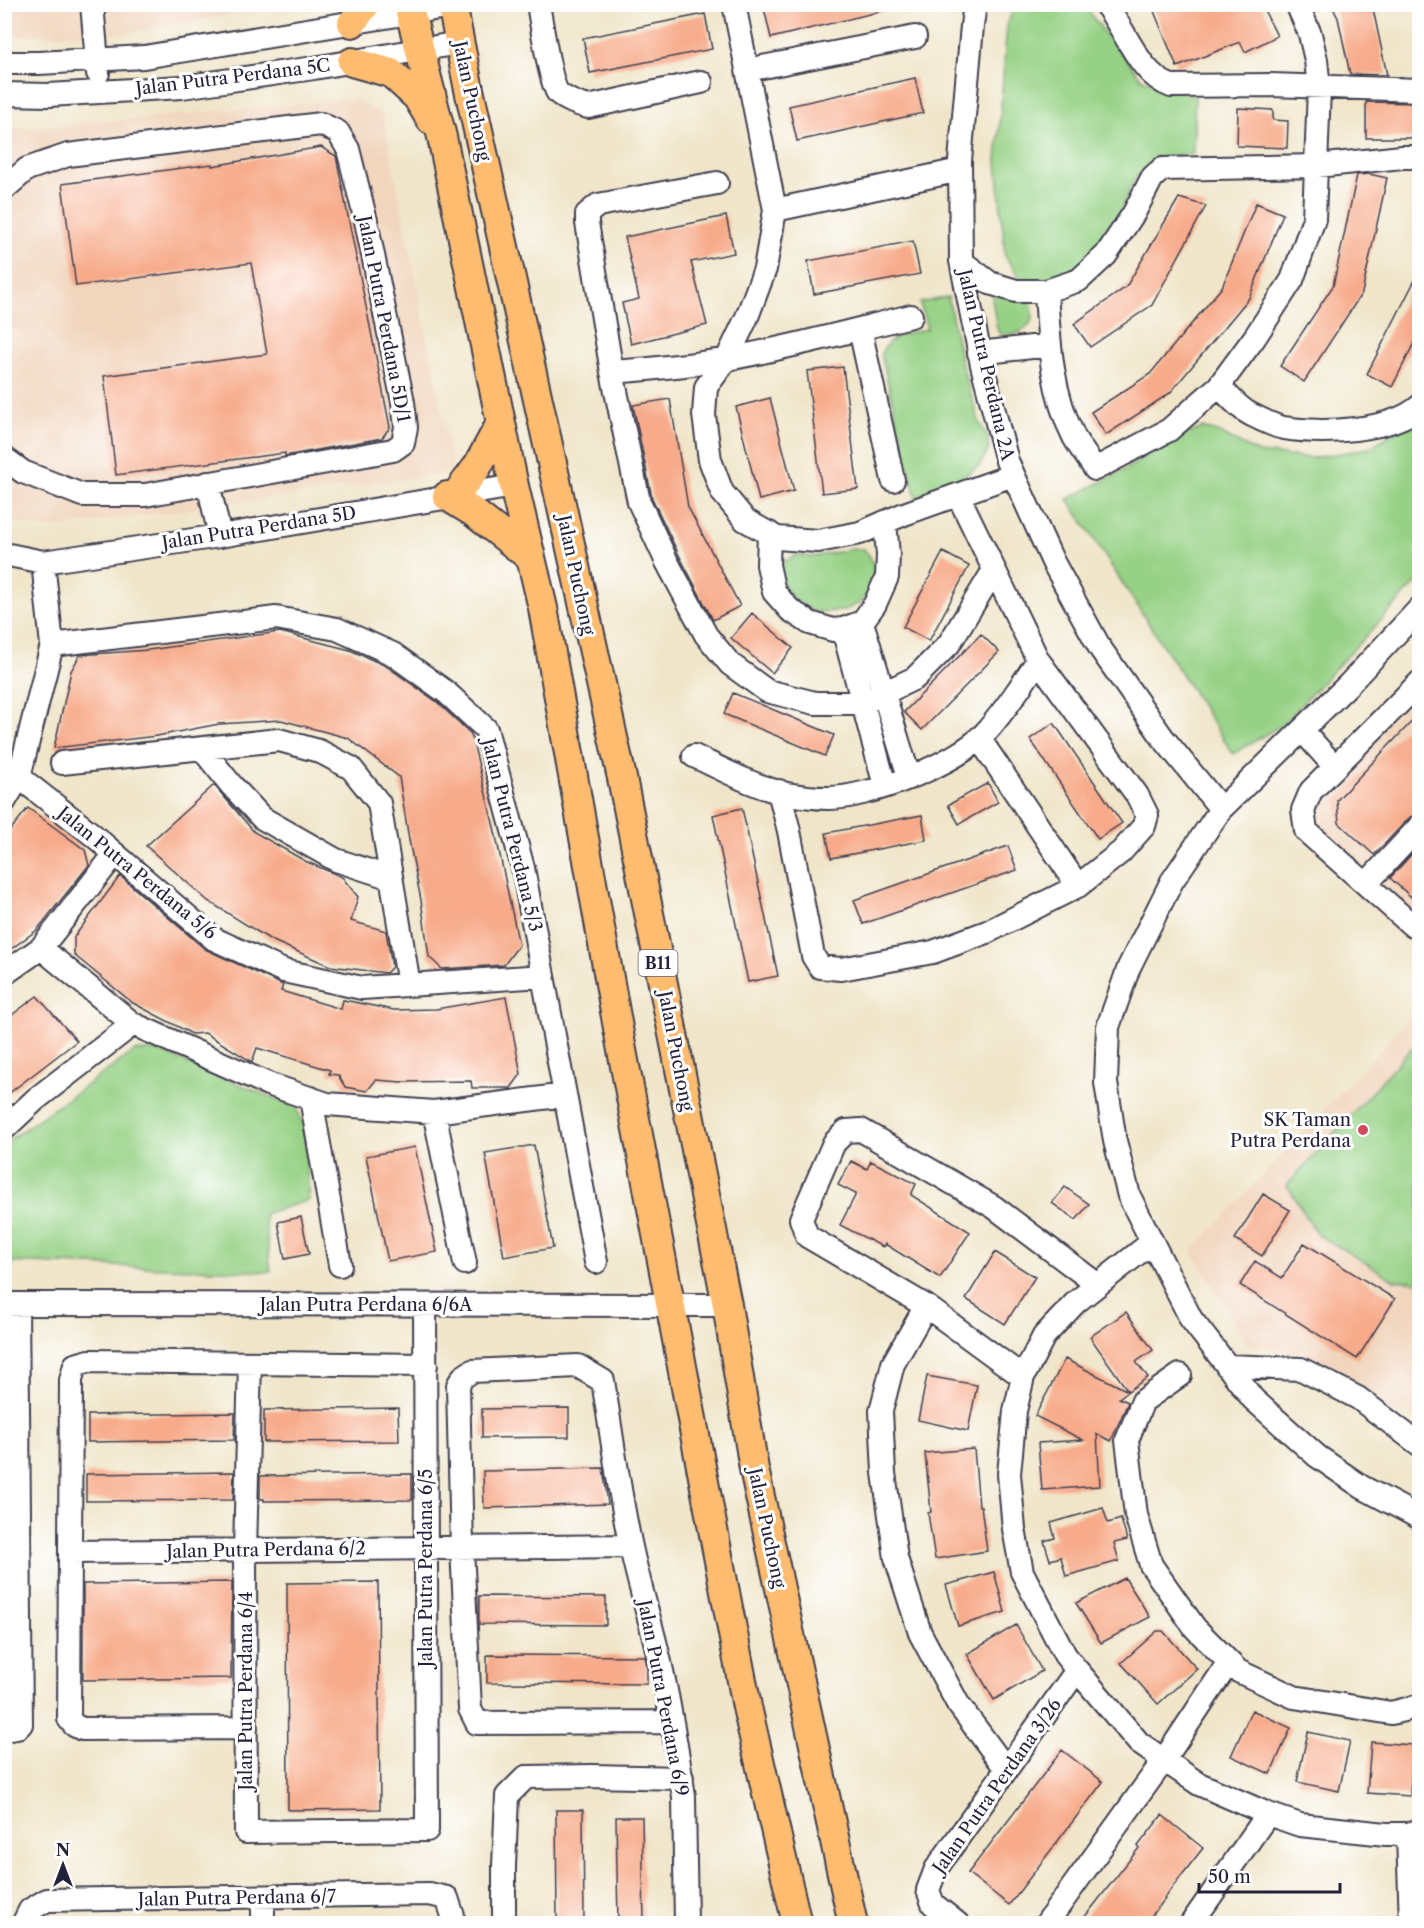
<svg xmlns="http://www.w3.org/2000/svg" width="1424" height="1928" font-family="'Libre Caslon Text',serif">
  <rect width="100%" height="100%" fill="#fff"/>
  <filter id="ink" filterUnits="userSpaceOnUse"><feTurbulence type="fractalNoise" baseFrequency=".0167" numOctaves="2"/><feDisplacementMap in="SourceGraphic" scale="12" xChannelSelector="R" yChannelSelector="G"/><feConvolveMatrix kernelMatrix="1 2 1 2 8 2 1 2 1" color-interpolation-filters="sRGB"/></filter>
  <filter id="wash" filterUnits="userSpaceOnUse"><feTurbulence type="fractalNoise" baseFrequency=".008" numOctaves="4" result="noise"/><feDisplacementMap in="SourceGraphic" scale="24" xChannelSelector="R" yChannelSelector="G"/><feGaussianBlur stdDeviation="1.35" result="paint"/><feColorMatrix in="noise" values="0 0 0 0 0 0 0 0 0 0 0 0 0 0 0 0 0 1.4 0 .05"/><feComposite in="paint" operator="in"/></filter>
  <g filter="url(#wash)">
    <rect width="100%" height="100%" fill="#f0e5c9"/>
    <path fill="#f1d5bd" d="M4 5H286L127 33 5 36Z
      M355 99 383 115 454 472 46 529 5 519 4 128H31Z
      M1419 692V921L1313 829 1311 814 1317 793Z
      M1419 1008V1423L1406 1411 1394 1417 1308 1355 1247 1344 1192 1251Z"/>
    <path fill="#96d185" stroke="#5c7a60" stroke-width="1.5" d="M1016 5H1086L1094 19 1142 79 1195 96 1193 154 1154 158 1135 179 1110 233 1085 260 1065 277 1049 282 1022 281 1005 256 997 162 1007 23Z
      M994 294 1030 303 1032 306 1033 319C1024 333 1017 336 1000 334L997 329 992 298Z
      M948 297 962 366 979 421 988 438 989 449 979 466 955 482 916 498 881 354C891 333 906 334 927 329L920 303Z
      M1419 416V580L1282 725 1233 754 1068 499 1126 469 1177 438 1202 428 1218 432 1258 453 1313 458 1369 448Z
      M853 549H864L871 558 874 567 872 584 862 602 843 611 815 612 794 601 782 581 779 569 786 560 797 555 811 557Z
      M1419 1040V1282L1394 1280 1317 1234 1287 1185Z
      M135 1051H157L296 1107 305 1129 309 1200 264 1214 271 1272 5 1262V1143Z"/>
    <g id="blocks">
      <path fill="#f7ab8a" d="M763 4H886V10L771 38Z
        M1151 4H1261L1277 36 1245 52 1240 42 1177 67Z
        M1331 4H1372L1387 75 1350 74 1338 18Z
        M705 14 712 49 590 73 583 38Z
        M915 78 923 113 797 141 789 106Z
        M1366 102 1419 103V119L1411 120 1412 138H1366Z
        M1238 108 1273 110V120L1288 121 1287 148 1237 146Z
        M321 147 336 156 390 427 382 438 285 456V453L116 475 104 376 267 354 251 263 76 286 62 184 212 164V166Z
        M1369 174 1387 178 1362 293 1304 382 1280 366 1333 286 1357 175Z
        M1179 198 1206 206 1152 305 1090 347 1074 324 1126 287Z
        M1256 203 1283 214 1249 298 1170 393 1106 435 1091 412 1150 374 1222 287Z
        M726 216 734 253 691 262 707 325 631 344 622 303 639 299 625 237Z
        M913 241 920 274 814 294 808 261Z
        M1419 272V333L1392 387 1367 374Z
        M843 367 858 489 822 493 807 371Z
        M770 398 794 491 759 500 736 407Z
        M670 399 688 507 740 606 713 620 679 555 652 498 633 405Z
        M943 552 969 566 929 641 903 627Z
        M752 613 793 648 772 673 731 638Z
        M280 632 350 650 386 666 437 702 471 734 494 827 519 945 504 965 442 969 429 957 421 900 409 840 399 777 348 738 281 720 219 724 157 736 54 748 71 671 80 655 148 650Z
        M981 634 999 652 922 730 904 712Z
        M733 693 834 735 825 756 724 714Z
        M1419 714V813L1410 817 1374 855 1339 823 1337 800Z
        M1054 723 1122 823 1098 839 1030 739Z
        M988 783 998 802 959 824 948 805Z
        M214 785 254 832 305 861 342 877 358 897 351 921 386 931 392 967 386 973 330 966 271 940 208 901 146 846Z
        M28 808 85 850 89 865 37 930 4 954V838Z
        M742 808 778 976 748 982 713 815Z
        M922 815 926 840 831 858 826 833Z
        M1008 846 1017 870 863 924 854 900Z
        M1419 846V904L1390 878Z
        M120 876 205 949 283 985 281 991 341 1009 343 1000 394 1010 436 1009 506 997 521 1074 511 1088H472L471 1081 402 1082 376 1080 367 1091 345 1087 338 1075 329 1074 330 1070 257 1048 252 1062 205 1033 192 1034 133 1003 74 955V937Z
        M37 996 77 1041 4 1097V1021Z
        M534 1145 553 1248 504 1257 485 1153Z
        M415 1147 437 1252 388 1261 366 1156Z
        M851 1161 867 1169 871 1161 916 1184 911 1195 970 1232 940 1278 885 1244 883 1247 840 1225 856 1194 838 1185Z
        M1065 1187 1089 1204 1076 1220 1052 1203Z
        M1263 1194 1290 1210 1262 1256 1235 1239Z
        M301 1217 309 1254 285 1259 278 1222Z
        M1304 1243 1395 1299 1357 1359 1240 1285 1255 1261 1282 1278Z
        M995 1252 1035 1277 1005 1324 966 1299Z
        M1126 1312 1153 1350 1136 1362 1148 1377 1128 1391 1090 1337Z
        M1065 1359 1128 1391 1119 1398 1128 1402 1111 1441 1097 1434 1100 1486 1042 1490 1038 1443 1083 1440 1035 1416Z
        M927 1376 977 1385 968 1431 918 1420Z
        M398 1408 399 1441 264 1442V1410Z
        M569 1408V1437L482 1438V1409Z
        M235 1413 234 1440 88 1442V1415Z
        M974 1449 979 1506H981L987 1551 935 1559 928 1513 931 1512 925 1453Z
        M603 1468 608 1504 484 1508 483 1471Z
        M234 1472 233 1500 86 1501V1474Z
        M412 1474V1500L264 1501V1499H260V1476Z
        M1103 1508 1108 1523 1121 1519 1127 1540 1114 1543 1119 1561 1066 1576 1061 1557 1050 1560 1044 1541 1055 1538 1051 1523Z
        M994 1572 1005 1612 958 1626 946 1585Z
        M1125 1578 1150 1617 1101 1643 1076 1603Z
        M232 1582 231 1678 83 1680V1584Z
        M378 1582 380 1809 288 1810 287 1583Z
        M479 1596 606 1597V1625L479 1624Z
        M1016 1625 1042 1671 994 1700 967 1654Z
        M1157 1631H1163L1197 1669 1158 1704 1121 1663Z
        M487 1655 645 1656 647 1666V1684L487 1683Z
        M1252 1710 1291 1728 1270 1774 1231 1756Z
        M1308 1732 1350 1741 1339 1791 1297 1782Z
        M1371 1742 1413 1745 1410 1796 1367 1793Z
        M1062 1750 1103 1782 1009 1905 968 1873Z
        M556 1810H583L584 1923H557Z
        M1162 1815 1203 1848 1164 1898 1165 1899 1146 1923H1080L1139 1848 1138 1846Z
        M616 1817H642L644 1923H618Z"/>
    </g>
  </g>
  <g filter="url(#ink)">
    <use href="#blocks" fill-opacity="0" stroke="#413f50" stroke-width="1.5"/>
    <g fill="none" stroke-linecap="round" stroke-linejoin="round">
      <g stroke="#413f50" stroke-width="26">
        <path id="minor" d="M92 4 98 73
          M538 4C541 20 550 83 558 93 567 101 577 104 588 107L701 82
          M734 4 775 210 765 269 747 317 727 359 706 387 704 415 710 460 722 492 745 520 777 538 818 541 860 533 904 514 1013 475
          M975 4 972 26 960 161 961 261 982 365 1007 461 1053 562 1100 648 1163 738 1221 809
          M1105 4C1126 30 1139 75 1171 86L1271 85 1420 90
          M4 63H39L144 57 452 6
          M747 70 915 37
          M4 94 49 95 182 87 314 68 459 43
          M717 183 598 205 587 214V223L612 372 639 502 667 562 706 635 730 664 767 691 815 703H863L915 678 949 644 994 570
          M4 189 27 169 68 155 321 124 338 132 348 149 366 221 403 402 406 427 403 443 393 450 145 495H82L23 472 4 458
          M775 210 960 170
          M961 261 990 283 1016 291H1046L1079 280 1106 255 1134 213 1152 178 1162 169 1317 166 1402 157H1420
          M1046 291C1049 341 1051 392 1074 437 1080 448 1088 458 1095 469L1169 430 1219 386 1255 337 1292 280 1314 219 1319 88 1316 60 1310 34 1297 4
          M860 329 893 480
          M979 353 1049 345
          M612 372C650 369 689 366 727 359 789 348 850 331 911 316
          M1219 386C1228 395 1238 408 1250 414 1260 419 1273 426 1284 428 1321 434 1391 432 1420 406
          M208 483 220 536
          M769 533 768 565 774 592 790 610 810 623 833 630 843 629 862 622 875 604 887 577 888 555 885 522
          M4 554 43 562 220 536 514 486
          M1420 608 1349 684 1221 809 1172 881 1129 967 1108 1027 1106 1083 1115 1141 1129 1196 1191 1319 1253 1399 1317 1456 1362 1487 1420 1518
          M862 622 909 777
          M843 629 885 786
          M52 645 276 618 337 629 393 654 446 692 486 729 523 868 596 1262
          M1420 682 1311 791 1303 810 1306 831 1413 926 1420 927
          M1302 730 1335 767
          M979 738 1078 886
          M203 750 232 786 262 818 336 860 391 878
          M694 756C722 769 757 788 787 794 800 796 814 798 827 798 867 799 958 763 985 733 1005 711 1022 685 1038 660
          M62 763 279 740 319 751 351 768 379 803 409 985
          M19 777 93 835 214 939 284 971 362 988 544 976
          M779 791 789 831 813 956 820 967 841 969 933 952 987 932 1078 886 1121 852 1144 826 1147 815 1137 795 1038 660 958 495
          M4 802 19 777 52 645 43 562
          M1366 884 1420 826
          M41 948 133 1024 268 1084 327 1104 434 1112 565 1095
          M4 974 41 948 115 854
          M311 1098 340 1265
          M434 1112 465 1263
          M4 1129 36 1099 133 1024
          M1151 1243 1076 1302 1044 1336 1023 1377 1015 1411 1009 1474 1014 1529 1022 1572 1065 1655 1077 1670 1139 1743 1199 1784 1268 1814 1300 1825 1386 1834H1408L1420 1831
          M4 1304 727 1305
          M926 1306 893 1364 881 1411 884 1473 896 1558 920 1633 958 1704 1006 1769
          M250 1363 245 1550 246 1832 427 1830 425 1305
          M1227 1366 1301 1369 1358 1398 1420 1445
          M1180 1375 1143 1401 1127 1440 1136 1515 1151 1565 1195 1628 1238 1671 1294 1697 1391 1713 1420 1706
          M1023 1377 926 1306 807 1236 801 1219 834 1143 846 1131 861 1130 994 1207 1098 1285
          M70 1552 630 1546
          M671 1722 477 1723 470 1709 462 1548 458 1385 463 1377 472 1371 578 1366 603 1381C612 1436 619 1493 631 1547 640 1589 653 1629 662 1671 671 1713 678 1755 684 1797L686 1924
          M246 1728 82 1729 74 1725 69 1719 71 1380 75 1365 89 1361 426 1365
          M4 1730 17 1728 21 1724 17 1304
          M1408 1834 1411 1924
          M23 1924 30 1910 47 1900 429 1894 447 1898 453 1916 452 1924
          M263 1924V1898
          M504 1924V1866L507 1796 526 1777 592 1776 682 1778
          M958 1924 933 1904 928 1890 936 1869 1077 1670
          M1046 1924 1164 1760 1229 1662
          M1191 1924 1268 1814"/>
      </g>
      <g stroke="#413f50" stroke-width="32">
        <path id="major" d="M408 4 442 137 514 486 543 608 621 1045 703 1477 747 1707 797 1924
          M452 4 468 85 622 778 727 1305 754 1469 853 1924
          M352 23 366 4
          M352 62 391 73 417 97 431 120
          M456 495 477 467 501 423
          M447 496 473 512 531 558"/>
      </g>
      <use href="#minor" stroke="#fff" stroke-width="22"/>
      <use href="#major" stroke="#fdbc6f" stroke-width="28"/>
    </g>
  </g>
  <circle fill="#d1495b" stroke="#fff" stroke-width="2" cx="1363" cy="1130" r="6"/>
  <g text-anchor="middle" stroke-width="6" stroke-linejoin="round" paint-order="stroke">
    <rect fill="#fff" stroke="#646476" stroke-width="1.5" x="638.5" y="950" width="39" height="26" rx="4.5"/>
    <g font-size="16" font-weight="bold" fill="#22223b">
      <text x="658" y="969">B11</text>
    </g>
    <g font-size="18" fill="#22223b" stroke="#fff">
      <text transform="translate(233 77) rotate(-7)" y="6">Jalan Putra Perdana 5C</text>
      <text transform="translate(472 101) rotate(78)" y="6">Jalan Puchong</text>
      <text transform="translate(384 319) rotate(79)" y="6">Jalan Putra Perdana 5D/1</text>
      <text transform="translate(986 365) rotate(77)" y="6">Jalan Putra Perdana 2A</text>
      <text transform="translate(259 528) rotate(-9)" y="6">Jalan Putra Perdana 5D</text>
      <text transform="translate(576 575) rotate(78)" y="6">Jalan Puchong</text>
      <text transform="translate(512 835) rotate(76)" y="6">Jalan Putra Perdana 5/3</text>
      <text transform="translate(137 873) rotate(39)" y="6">Jalan Putra Perdana 5/6</text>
      <text transform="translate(676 1051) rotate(79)" y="6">Jalan Puchong</text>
      <text x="366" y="1311">Jalan Putra Perdana 6/6A</text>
      <text transform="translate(767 1528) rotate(78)" y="6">Jalan Puchong</text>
      <text transform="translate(266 1550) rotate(-1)" y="6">Jalan Putra Perdana 6/2</text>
      <text transform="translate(426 1568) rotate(-90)" y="6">Jalan Putra Perdana 6/5</text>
      <text transform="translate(246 1691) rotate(-90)" y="6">Jalan Putra Perdana 6/4</text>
      <text transform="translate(663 1698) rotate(79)" y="6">Jalan Putra Perdana 6/9</text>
      <text transform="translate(997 1786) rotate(-55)" y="6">Jalan Putra Perdana 3/26</text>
      <text transform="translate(237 1898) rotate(-1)" y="6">Jalan Putra Perdana 6/7</text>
    </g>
    <g font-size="18" fill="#22223b" stroke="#fff" text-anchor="end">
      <text x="1351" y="1126">SK Taman<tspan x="1351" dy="21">Putra Perdana</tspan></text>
    </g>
  </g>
  <rect width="1424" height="1928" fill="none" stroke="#fff" stroke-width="24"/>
  <g transform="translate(63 1865)" stroke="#ffffff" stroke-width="4.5" paint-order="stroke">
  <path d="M0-4.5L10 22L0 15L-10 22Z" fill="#22223b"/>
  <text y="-9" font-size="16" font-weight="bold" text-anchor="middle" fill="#22223b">N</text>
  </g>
  <path d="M1199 1883v9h141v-9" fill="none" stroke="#22223b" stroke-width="3"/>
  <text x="1208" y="1883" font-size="18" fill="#22223b" stroke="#ffffff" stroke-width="4.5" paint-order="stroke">50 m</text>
</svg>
